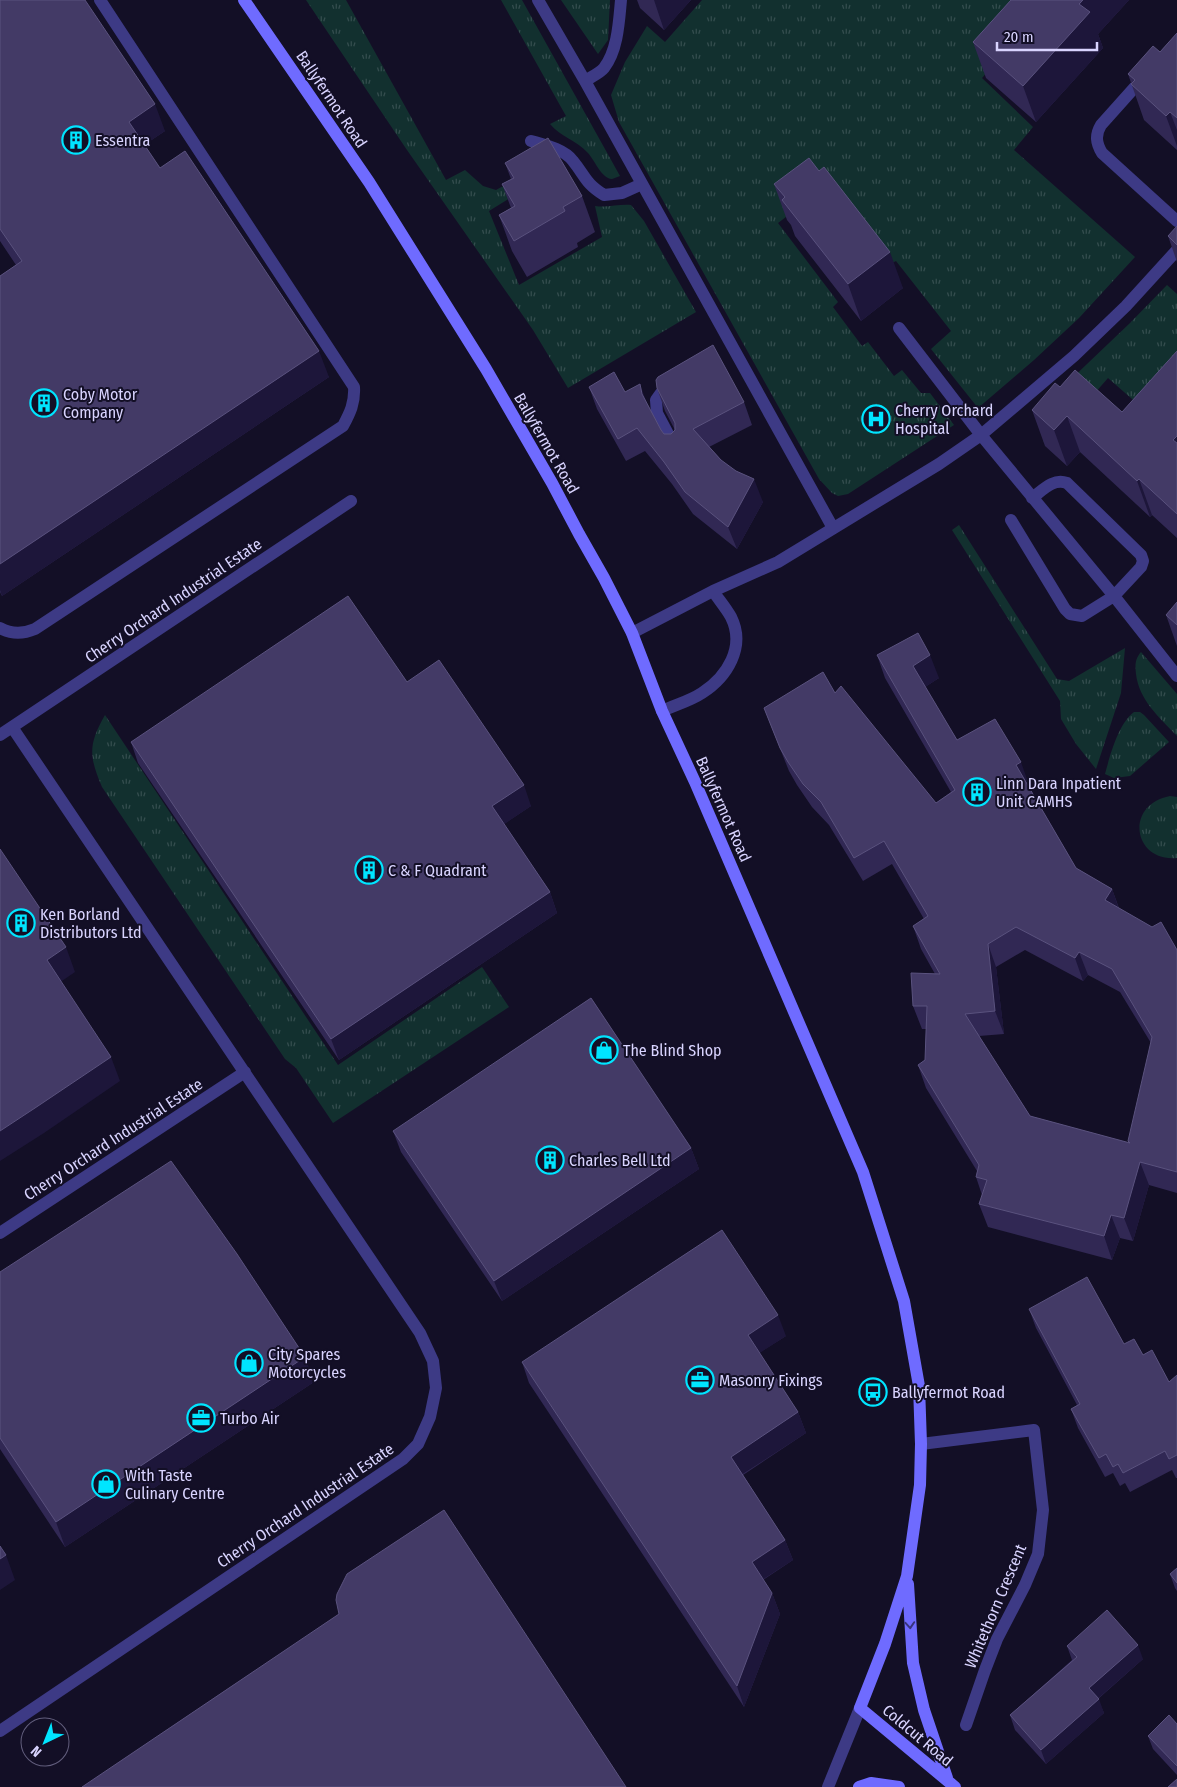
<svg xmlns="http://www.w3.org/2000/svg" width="1177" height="1787" font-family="'Fira Sans Condensed',sans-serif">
  <defs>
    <pattern id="grass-tufts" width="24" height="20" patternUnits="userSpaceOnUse" patternTransform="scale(1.25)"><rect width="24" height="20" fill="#12302f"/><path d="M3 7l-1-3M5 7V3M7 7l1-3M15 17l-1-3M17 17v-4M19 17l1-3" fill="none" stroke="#344d4e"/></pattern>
  </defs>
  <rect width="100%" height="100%" fill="#130f26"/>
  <path fill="url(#grass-tufts)" d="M306 0H346L446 180 465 170 483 186 496 190 540 166 553 171 489 211 519 285 602 237 595 206C607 208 619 204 631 205L644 221 696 312 568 388 533 330 407 150Z
    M501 0H522L620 176 612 179C601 178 596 162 588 153 576 140 561 137 550 124L566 116Z
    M561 0H610L608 40 598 54Z
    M702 0H1060L1040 13 982 78 1033 127 1014 150 1135 257 1079 318 1034 360 978 408 931 349 951 331 896 261 888 265 823 189 778 223 838 302 833 307 862 346 868 342 894 376 902 370 921 393H930L954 425 848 494 838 496 832 493 819 479 619 122 611 95 625 62 647 26 665 42Z
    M1167 285 1177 294V381L1148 413 1108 378 1074 417 1069 415 1043 442V435L1065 385 1130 323Z
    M959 525 1057 679 1069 681 1125 648 1121 693 1096 769 1076 744 1061 719 1060 701 952 530Z
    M1141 652 1177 694V736C1159 717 1139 700 1136 674 1135 665 1135 659 1141 652Z
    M1134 712H1140L1144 715 1169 742 1130 776 1114 778 1105 774C1110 756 1118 724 1134 712Z
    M105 715 338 1065 482 967 509 1007 333 1123 296 1068 285 1059 102 787C89 756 88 745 105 715Z
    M1170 796 1177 797V858C1133 862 1124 805 1170 796Z"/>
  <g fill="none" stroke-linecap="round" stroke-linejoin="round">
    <path stroke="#3d3a85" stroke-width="12" d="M538 0 585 81 833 528
      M1143 78 1101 125C1095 135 1096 143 1102 153L1177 221
      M585 81C591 77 600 73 604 68 618 50 619 21 621 0
      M531 141C545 145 564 149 573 161 586 177 585 183 604 195L622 193 642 184
      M899 328 981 435 1114 596 1177 676
      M672 387 661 393 656 400 657 413 676 449
      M1011 520 1065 609 1070 614 1082 616 1114 596 1141 567 1143 561 1141 555 1067 483C1053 478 1043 490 1032 498
      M0 628C11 634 23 634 35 629L343 426C350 413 355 403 354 387L100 0
      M632 633 713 591 778 562 939 464 981 435 1074 356 1126 306 1177 250
      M662 711C675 705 690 701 702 693 727 677 746 647 731 617 726 608 719 600 713 591"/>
    <path stroke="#3d3a85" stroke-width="12" d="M0 735 351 501
      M0 1233 245 1072
      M921 1444 1034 1430 1043 1510 1038 1554 1025 1585 997 1639 985 1670 966 1725
      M0 1731 403 1459 418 1444 430 1417 436 1388 433 1361 420 1333 12 727"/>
    <path stroke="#3d3a85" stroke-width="12" d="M828 1787 860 1708"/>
    <path stroke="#6f6bff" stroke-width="12" d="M244 0 369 182 486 369 552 483 579 534 604 578 632 633 662 711 695 782 863 1172 904 1301 919 1386 921 1444 920 1485 907 1576 885 1644 860 1708 955 1787
      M908 1584 913 1663 924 1710 947 1778
      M859 1787 871 1783 899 1787"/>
  </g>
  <path fill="#312854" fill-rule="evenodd" d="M0 0 165 131 144 145 160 168 329 377 2 596 0 592V276L16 265 0 241Z
    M637 0H691L664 30 640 8Z
    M1011 0H1129L1098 34 1103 48 1036 122 986 78 973 42Z
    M1177 33V150L1144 120 1128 74 1160 52Z
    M505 163 582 196 595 232 577 243 578 247 527 277 512 251 499 215 511 208 502 184 511 179Z
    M774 184 903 288 861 321 795 236 791 225 787 220Z
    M1177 226V262L1168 236Z
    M1177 351V538L1152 515 1150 517 1080 452 1067 466 1045 446 1032 410 1060 387 1122 412Z
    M589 387 625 392 648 407 661 430 664 434H671L675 430 665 411 657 388 744 402 752 425 709 447 721 460 763 502 737 549 693 514 672 484 645 451 626 461 597 409Z
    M1177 602V646L1166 615Z
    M877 655 939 678 925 687 957 740 1029 785 1028 786 1076 868 1112 889 1119 908 1177 950V1193L1149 1185 1133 1241 1120 1238 1112 1260 988 1227 979 1204 982 1195 976 1177 977 1171 926 1088 918 1065 925 1060 926 1029H922L913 1006 935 974 921 949 913 926 924 919 892 864 863 881 829 825 812 807 797 785 789 771 773 731 764 708 835 693 936 803 951 792 885 678ZM1025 950 1083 981 1088 975 1120 992 1151 1043 1129 1143 1030 1116 979 1036 1004 1034 996 967Z
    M407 682 531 806 504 824 550 892 557 913 339 1060 138 763 131 742Z
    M393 1131 691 1148 699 1169 502 1301 401 1152Z
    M0 1272 314 1382 65 1547 0 1449Z
    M1029 1309 1124 1344 1143 1355 1169 1382 1177 1375V1478H1176L1172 1470 1130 1492 1125 1483 1120 1486 1113 1473 1105 1477 1078 1428 1071 1409 1077 1405 1036 1328Z
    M786 1336 759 1353 798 1412 806 1433 743 1475 785 1540 793 1560 763 1580 772 1593 780 1614 744 1707 529 1383 522 1362Z
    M1177 1568V1591L1175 1588 1170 1574Z
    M1067 1646 1143 1659 1098 1699 1104 1713 1046 1764 1015 1730 1010 1715 1072 1660Z
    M1177 1724V1775L1153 1749 1148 1736Z"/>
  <path fill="#1d163a" d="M654 0H691L664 30Z
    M1083 0H1129L1098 34 1103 48 1036 122 1023 86Z
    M155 104 165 131 138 149 129 122Z
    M1170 112 1177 130V146L1166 116Z
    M890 252 903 288 861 321 848 284Z
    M319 351 329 377 2 596 0 590V564Z
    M640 384 648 406 642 394Z
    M1067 416 1080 452 1067 466 1054 430Z
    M1177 436V450L1173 440Z
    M754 479 763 502 737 549 728 527Z
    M1139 479 1152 515 1150 517 1137 481Z
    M930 655 939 678 922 689 913 666Z
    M1021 762 1029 785 1024 788 1016 765Z
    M524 785 531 806 500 827 492 806Z
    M1112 889 1120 912 1105 900Z
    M550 892 557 913 339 1060 331 1039Z
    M988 944 996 967 1004 1034 995 1011Z
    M66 947 75 972 56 985 47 960Z
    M1079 952 1088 975 1083 981 1075 958Z
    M111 1057 120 1081 44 1133 0 1161V1131Z
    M691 1148 699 1169 502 1301 494 1281Z
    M1140 1162 1149 1185 1133 1241 1124 1218Z
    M1111 1215 1120 1238 1112 1260 1104 1236Z
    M778 1315 786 1336 755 1356 748 1335Z
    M305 1357 314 1382 65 1547 56 1522Z
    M798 1412 806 1433 738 1477 731 1457Z
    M785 1540 793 1560 759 1582 752 1562Z
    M6 1555 15 1580 0 1590V1559Z
    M772 1593 780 1614 744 1707 737 1686Z
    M1138 1645 1143 1659 1094 1702 1089 1688Z
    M1099 1699 1104 1713 1046 1764 1041 1750Z"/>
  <path fill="#433a66" stroke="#5a527e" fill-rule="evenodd" d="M0 0H85L155 104 129 122 160 168 185 151 319 351 0 564V276L22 261 0 229Z
    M1011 0H1083L1079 4 1090 12 1023 86 973 42Z
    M1177 33V118L1170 112 1166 116 1131 84 1135 80 1128 74 1153 46 1160 52Z
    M548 138 582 196 563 207 565 211 514 241 499 215 515 206 502 184 514 178 505 163Z
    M809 158 819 171 824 167 890 252 848 284 782 200 785 197 774 184Z
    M1177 226V245L1168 236Z
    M713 345 744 402 693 429 721 460 736 471 754 479 728 527 685 492 664 462 637 428 618 439 589 387 614 372 625 392 640 384 642 394 661 430 664 434H671L675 430V423L657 388 656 380 658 377Z
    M1177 351V436L1173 440 1177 443V514L1139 479 1137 481 1067 416 1054 430 1032 410 1055 383 1060 387 1075 370 1122 412Z
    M348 596 407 682 439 660 524 785 492 806 550 892 331 1039 131 742Z
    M1177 602V625L1166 615Z
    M918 633 930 655 913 666 957 740 995 719 1021 762 1016 765 1076 868 1112 889 1105 900 1152 927 1161 922 1177 950V1172L1140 1162 1124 1218 1111 1215 1104 1236 979 1204 987 1180 976 1177 979 1165 918 1065 925 1060 927 1006H913L911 973 940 974 913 926 928 916 884 841 854 858 821 802 803 784 788 762 780 748 764 708 823 672 835 693 841 686 936 803 955 790 877 655ZM1016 927 1075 958 1079 952 1112 969 1152 1037 1128 1141 1130 1143 1030 1116 965 1014 995 1011 988 944Z
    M0 849 66 947 47 960 111 1057 35 1108 0 1131Z
    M591 998 691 1148 494 1281 393 1131Z
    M171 1161 237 1254 305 1357 56 1522 0 1438V1272Z
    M722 1230 778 1315 748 1335 798 1412 731 1457 785 1540 752 1562 772 1593 737 1686 522 1362Z
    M1087 1277 1124 1344 1134 1339 1143 1355 1152 1350 1169 1382 1177 1375V1455L1169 1459 1165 1451 1123 1473 1118 1464 1113 1467 1106 1454 1099 1458 1071 1409 1080 1404 1029 1309Z
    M444 1510 626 1787H82L339 1614 336 1600 337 1594 347 1574Z
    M0 1546 6 1555 0 1559Z
    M1177 1568V1583L1170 1574Z
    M1107 1610 1138 1645 1089 1688 1099 1699 1041 1750 1010 1715 1077 1657 1067 1646Z
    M1169 1715 1177 1724V1766L1148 1736Z
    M1177 1779V1787H1168Z"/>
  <defs><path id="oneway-chevron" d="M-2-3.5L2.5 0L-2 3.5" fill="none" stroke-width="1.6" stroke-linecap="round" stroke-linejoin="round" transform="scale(1.25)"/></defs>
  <use stroke="#38347d" href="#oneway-chevron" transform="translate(910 1625) rotate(86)"/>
  <defs>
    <g id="building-ring" transform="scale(1.4375)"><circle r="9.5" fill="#130f26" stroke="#00e5ff" stroke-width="1.5"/><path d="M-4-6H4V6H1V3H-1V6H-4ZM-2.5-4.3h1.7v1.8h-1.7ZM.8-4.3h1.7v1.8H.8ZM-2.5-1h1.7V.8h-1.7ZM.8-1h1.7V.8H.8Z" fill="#00e5ff"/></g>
    <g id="hospital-ring" transform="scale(1.4375)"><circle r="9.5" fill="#130f26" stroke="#00e5ff" stroke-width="1.5"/><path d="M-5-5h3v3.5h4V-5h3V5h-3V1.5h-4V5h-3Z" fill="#00e5ff"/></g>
    <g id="shop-ring" transform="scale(1.4375)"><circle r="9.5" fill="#130f26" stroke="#00e5ff" stroke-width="1.5"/><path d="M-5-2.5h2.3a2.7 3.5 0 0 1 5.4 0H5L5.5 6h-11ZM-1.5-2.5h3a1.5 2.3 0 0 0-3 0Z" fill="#00e5ff"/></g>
    <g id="office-ring" transform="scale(1.4375)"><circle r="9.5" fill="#130f26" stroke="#00e5ff" stroke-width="1.5"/><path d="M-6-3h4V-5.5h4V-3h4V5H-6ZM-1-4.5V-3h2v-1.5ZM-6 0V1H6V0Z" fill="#00e5ff"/></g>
    <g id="bus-ring" transform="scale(1.4375)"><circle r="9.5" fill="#130f26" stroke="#00e5ff" stroke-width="1.5"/><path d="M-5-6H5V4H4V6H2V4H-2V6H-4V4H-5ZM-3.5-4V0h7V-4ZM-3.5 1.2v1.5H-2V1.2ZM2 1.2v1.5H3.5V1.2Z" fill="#00e5ff"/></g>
  </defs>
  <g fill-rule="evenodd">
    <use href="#building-ring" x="76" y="140"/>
    <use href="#building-ring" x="44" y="403"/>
    <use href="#hospital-ring" x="876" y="419"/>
    <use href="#building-ring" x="977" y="792"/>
    <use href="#building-ring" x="369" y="870"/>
    <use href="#building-ring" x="21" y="923"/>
    <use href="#shop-ring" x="604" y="1050"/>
    <use href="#building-ring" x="550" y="1160"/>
    <use href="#shop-ring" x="249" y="1363"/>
    <use href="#office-ring" x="700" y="1380"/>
    <use href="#bus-ring" x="873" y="1392"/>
    <use href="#office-ring" x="201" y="1418"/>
    <use href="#shop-ring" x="106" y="1484"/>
  </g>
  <g text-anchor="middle" stroke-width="4" stroke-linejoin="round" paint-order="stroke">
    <g font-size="16" fill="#d9d4ff" stroke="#130f26">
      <text transform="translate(332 99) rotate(56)" y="6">Ballyfermot Road</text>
      <text transform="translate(547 443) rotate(60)" y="6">Ballyfermot Road</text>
      <text transform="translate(173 600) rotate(-34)" y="6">Cherry Orchard Industrial Estate</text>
      <text transform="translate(724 809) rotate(66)" y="6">Ballyfermot Road</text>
      <text transform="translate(113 1139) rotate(-33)" y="6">Cherry Orchard Industrial Estate</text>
      <text transform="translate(305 1505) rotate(-34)" y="6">Cherry Orchard Industrial Estate</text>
      <text transform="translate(995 1606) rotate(-67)" y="6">Whitethorn Crescent</text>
      <text transform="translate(918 1735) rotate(40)" y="6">Coldcut Road</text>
    </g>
    <g font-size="16" fill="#d9d4ff" stroke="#130f26" text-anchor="start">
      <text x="95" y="146">Essentra</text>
      <text x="63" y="400">Coby Motor<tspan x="63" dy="18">Company</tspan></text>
      <text x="895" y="416">Cherry Orchard<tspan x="895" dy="18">Hospital</tspan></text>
      <text x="996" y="789">Linn Dara Inpatient<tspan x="996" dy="18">Unit CAMHS</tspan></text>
      <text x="388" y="876">C &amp; F Quadrant</text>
      <text x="40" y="920">Ken Borland<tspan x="40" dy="18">Distributors Ltd</tspan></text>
      <text x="623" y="1056">The Blind Shop</text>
      <text x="569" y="1166">Charles Bell Ltd</text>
      <text x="268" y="1360">City Spares<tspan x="268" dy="18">Motorcycles</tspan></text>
      <text x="719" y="1386">Masonry Fixings</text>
      <text x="892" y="1398">Ballyfermot Road</text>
      <text x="220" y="1424">Turbo Air</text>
      <text x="125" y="1481">With Taste<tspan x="125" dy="18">Culinary Centre</tspan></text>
    </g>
  </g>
  <g transform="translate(45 1742) rotate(223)"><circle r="24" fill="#130f26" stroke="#625e7d"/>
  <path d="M0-4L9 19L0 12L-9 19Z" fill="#00e5ff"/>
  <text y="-8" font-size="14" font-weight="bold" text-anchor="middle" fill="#d9d4ff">N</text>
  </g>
  <path d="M997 42v8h100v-8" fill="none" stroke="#d9d4ff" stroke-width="2.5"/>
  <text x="1004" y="42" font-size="15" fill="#d9d4ff" stroke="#130f26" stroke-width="4" paint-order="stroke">20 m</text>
</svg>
